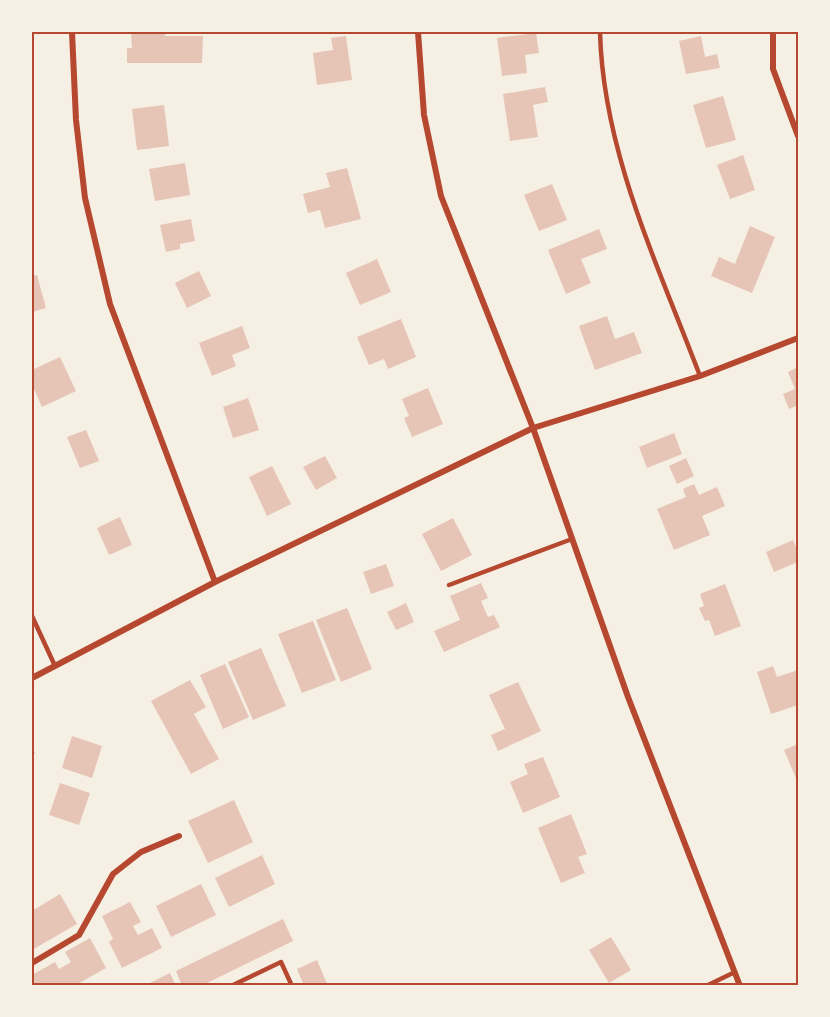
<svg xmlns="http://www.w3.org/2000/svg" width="830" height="1017" font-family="Cabin,sans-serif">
  <rect width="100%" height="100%" fill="#f6efe4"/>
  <path fill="#e6c5b7" d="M131 32H165V36H203L202 63H127V48H132Z
    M536 33 539 53 525 55 527 73 502 76 497 38Z
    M346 36 352 80 317 85 313 53 333 50 331 38Z
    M701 36 705 57 717 54 720 68 686 74 679 41Z
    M545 87 548 102 533 105 538 137 510 141 503 94Z
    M723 96 736 140 706 148 693 105Z
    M164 105 169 146 137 150 132 109Z
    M743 155 755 190 730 199 717 165Z
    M185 163 190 195 155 201 149 169Z
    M347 168 361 219 325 228 320 210 308 213 303 194 330 187 326 173Z
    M552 184 567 220 539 231 524 195Z
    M191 219 195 241 180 244V249L166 252 160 225Z
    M750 226 775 237 752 293 711 276 719 257 735 264Z
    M599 229 607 249 581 259 591 283 566 294 548 250Z
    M377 259 391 292 360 305 346 273Z
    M199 271 211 296 187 308 175 283Z
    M37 275 46 308 32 312V276Z
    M607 316 615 339 634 332 642 353 595 370 579 326Z
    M401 319 416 357 388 369 384 359 369 365 357 337Z
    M242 326 250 348 232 355 236 366 212 376 199 343Z
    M60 357 76 391 42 407 32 384V370Z
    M798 367V411L796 406 789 409 783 394 795 389 788 372Z
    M428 388 443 424 412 437 404 418 409 416 402 399Z
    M248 398 259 430 233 438 223 407Z
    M86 430 99 461 80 468 67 437Z
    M674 433 682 454 647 468 639 447Z
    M325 456 337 478 316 490 303 467Z
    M686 458 694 476 677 484 669 466Z
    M272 466 291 504 267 516 249 477Z
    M694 484 699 495 717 487 725 506 702 516 710 535 674 550 657 509 686 497 683 489Z
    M120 517 132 545 109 555 97 528Z
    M453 518 472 555 441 571 422 534Z
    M793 540 798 552V562L774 572 766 552Z
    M386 564 394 586 371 594 363 572Z
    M481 583 488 598 481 601 488 617 494 615 500 627 444 652 434 631 460 620 450 596Z
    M725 584 741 626 715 636 709 620 705 621 699 608 704 606 700 594Z
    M406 603 414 622 396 630 387 612Z
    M347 608 372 669 341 682 316 620Z
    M313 621 336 680 302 693 278 634Z
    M261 648 286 706 253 720 228 662Z
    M225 664 249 717 223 729 200 675Z
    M773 666 777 677 798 670V705L771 714 757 672Z
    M190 680 206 707 194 714 219 759 191 774 151 701Z
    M518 682 541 731 498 751 491 735 505 729 489 695Z
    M72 736 102 746 92 778 62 768Z
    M798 744V783L784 750Z
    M543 757 560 797 523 813 510 782 528 774 524 764Z
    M60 783 90 793 79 825 49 815Z
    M234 800 253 842 208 863 188 821Z
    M571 814 587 854 578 857 585 873 561 883 538 828Z
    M262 855 275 884 229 907 215 878Z
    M201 884 216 915 171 937 156 906Z
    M60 894 77 924 32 950V911Z
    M130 902 141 922 133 926 138 935 152 928 162 948 122 968 109 942 113 939 102 916Z
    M283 919 293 941 201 986H182L176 971Z
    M611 937 631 970 609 983 589 950Z
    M90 938 106 968 74 986H32V975L55 962 59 969 71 962 65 952Z
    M317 960 328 986H304L297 969Z
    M170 973 176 986H144Z"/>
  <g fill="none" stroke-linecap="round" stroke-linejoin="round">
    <path stroke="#b5482f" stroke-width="4.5" d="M600 32C603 152 658 265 700 376
      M449 585 572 539
      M32 616 55 666
      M32 752V753
      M231 986 281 962 292 986
      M706 986 735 972"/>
    <path stroke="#b5482f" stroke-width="6" d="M72 32 76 120 85 198 110 304 215 582
      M418 32 424 115 441 196 533 428 628 697 740 986
      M773 32V69L798 136
      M32 678 215 582 533 428 700 376 798 338
      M32 963 79 935 113 874 141 852 179 836"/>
  </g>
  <rect width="830" height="1017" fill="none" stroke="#f6efe4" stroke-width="66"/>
  <rect x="33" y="33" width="764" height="951" fill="none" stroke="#b5482f" stroke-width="2"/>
</svg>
